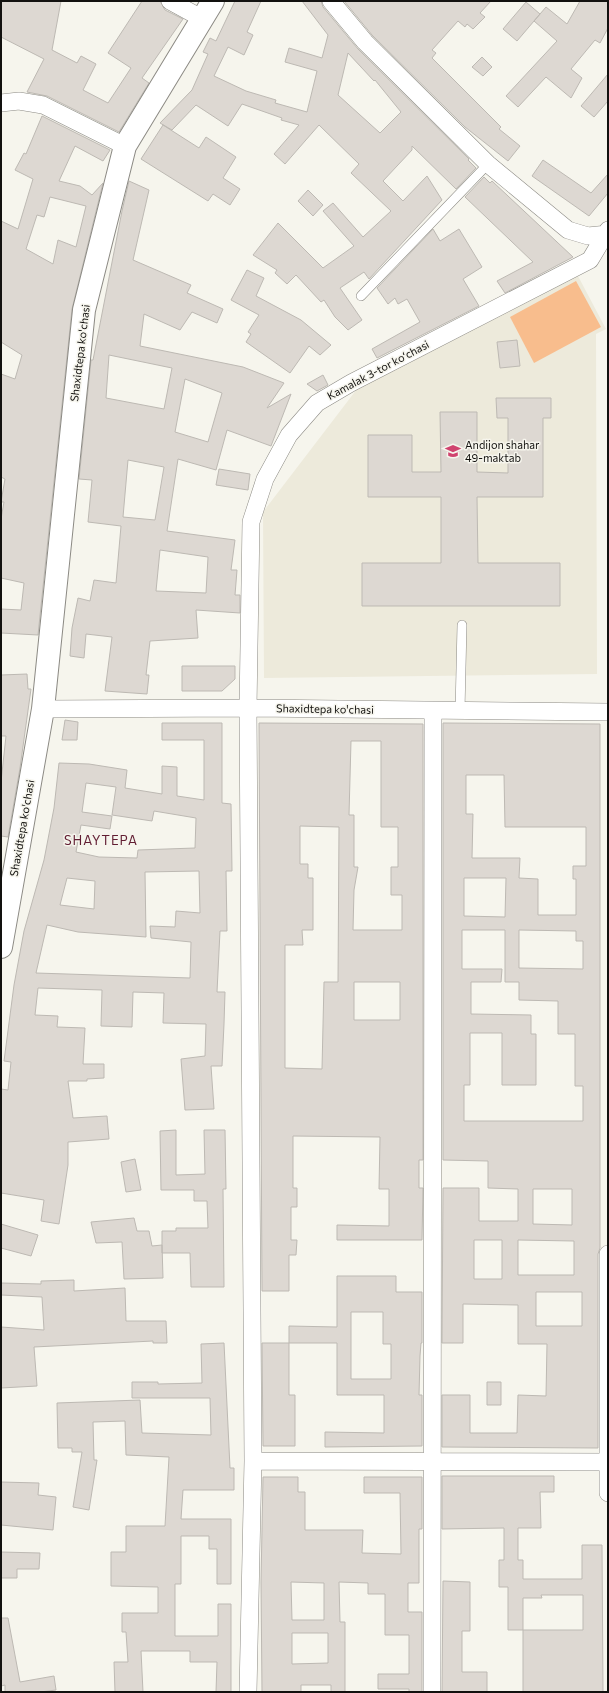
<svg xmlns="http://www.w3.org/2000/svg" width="609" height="1693" font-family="Commissioner,sans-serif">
  <rect width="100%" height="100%" fill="#f6f5ed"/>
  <path fill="#edeadb" d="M578 276 606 329 596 334 597 674 264 678 263 512 357 389Z"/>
  <path fill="#f8bd8d" d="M576 281 601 327 534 363 510 317Z"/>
  <path fill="#ddd8d2" stroke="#bdb9b3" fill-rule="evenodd" d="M1 1H61L52 50 77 63 81 56 96 64 83 90 108 103 131 68 108 53 142 1H160L165 10 183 19 142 78 149 83 119 132 47 96 27 92 44 59 1 37Z
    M235 1H261L247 32 253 35 244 55 228 47 214 76 246 91 276 100 275 103 307 112 317 71 285 62 289 48 322 58 328 35 302 1H321L323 7 358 49 469 159 468 160 476 168 456 189 412 146V150L383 181 403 201 427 176 442 200 369 279 364 272 340 288 362 320 348 330 335 317 324 300 321 302 296 275 287 284 275 273 277 270 253 255 278 223 323 268 354 246 323 211 333 203 363 237 391 211 351 173 359 164 319 125 285 164 274 154 299 125 281 120 282 118 242 104 228 126 196 105 172 130 160 123 192 90 208 54 203 52 210 38 216 41ZM348 53 374 81 375 80 401 112 380 133 338 95Z
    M344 1H491L480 13 485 17 473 29 467 24 465 27 458 21 432 50 436 53 432 58 501 127 499 129 520 146 508 161 465 127 372 35Z
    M580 1H608V28L600 43 595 40 571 69 582 78 571 98 546 77 518 107 506 96 557 41 534 21 540 14 517 41 503 29 526 2 540 14 546 7 567 24Z
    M482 57 492 67 483 76 472 67Z
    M608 74V101L594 117 581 106Z
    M42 116 110 150 103 161 75 146 59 181 80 186 92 195 103 183 72 309 38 635 1 633V609L21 610 24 583 1 578V519L4 502H1L5 479 1 477V374L15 379 22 355 1 342V221L18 229 33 179 15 170 24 153 26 154ZM50 197 86 206 76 247 58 240 53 264 26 249 37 215 44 217Z
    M163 125 199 148 206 137 236 157 223 178 240 189 230 205 213 194 208 201 141 159Z
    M543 160 591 193 608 174V193L589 216 532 176Z
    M484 177 490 183 492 181 573 257 505 293 497 281 533 262 465 197Z
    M129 181 149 190 133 260 191 285 187 293 223 309 217 323 192 312 180 330 144 314 140 346 243 367 284 383 267 408 291 394 271 446 227 430 216 470 178 459 167 531 235 540 231 570H237L235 595H240V613L196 610 198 638 150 641 146 675H149L147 694 105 691 112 637 86 634 84 658 70 656 72 628 78 598 90 601 94 580 116 583 121 526 88 522 92 480 79 479 91 360H93L122 211ZM109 355 172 368 164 409 106 398ZM185 379 222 393 208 442 175 432ZM128 460 164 467 155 520 123 517ZM160 550 208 557 206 593 156 591Z
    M308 190 323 205 313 216 298 201Z
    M433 229 440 241 459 229 482 267 463 279 479 306 377 358 372 349 420 322 407 299 398 304 395 298 388 304 377 288Z
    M247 270 264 278 256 296 301 320 331 345 320 355 309 346 290 373 246 342 251 334 248 332 259 315 231 300Z
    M517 340 520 366 500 368 497 342Z
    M323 375 328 385 317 391 307 384Z
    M496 398H551V418H543V497H477L478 563H560V606H362V563H441V497H368V435H412V472H441L440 412H477V472L508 473V418H497Z
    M219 469 250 474 248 490 216 485Z
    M182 666H235V679L222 691H182Z
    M27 674 28 689H31L20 768 8 837 1 836V782L6 736H1V675Z
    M65 720 78 722 77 740H62Z
    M162 723H222V803L231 804 232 871H226L227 931H220L217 992H225L224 1024 222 1066H211L214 1109 185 1110 181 1059 205 1056 206 1024 163 1023 164 993 133 992 132 1027 101 1026 102 990 38 988 35 1015 58 1016 57 1027 85 1028 83 1064H104V1078L87 1079V1081H68L73 1118 107 1116 109 1139 68 1142V1165L59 1224 41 1221 44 1200 1 1193V1089L8 1090 11 1062 4 1061 14 985 24 931 44 860 54 808 59 763 89 764 127 770 125 788 162 794V766L177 767V796L204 800V740H162ZM86 783 116 787 112 815 152 821 154 811 196 818 195 848 138 850 137 858 99 857 76 852 81 825 110 829 112 816 82 812ZM199 871 200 913 176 911 175 927 150 926 151 938 191 942 190 978 36 973 47 925 78 932 146 937 145 872ZM67 878 95 881 94 909 60 905Z
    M259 723 423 724V1160H419V1188H423L422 1240H337V1225L389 1226V1189H379L380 1137 293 1136V1188H297V1207H291V1240H297L296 1255H289V1291H262ZM351 741H381V827H398V867H391V895H402V930H353L354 890 358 867H354V815H349ZM300 826 339 827 338 982H324L322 1069 285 1068V945H303L302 930H313V878H308V864H300ZM354 982H400V1020H354Z
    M443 723 600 724V1248L598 1254V1448L442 1447V1395H470V1433H517L518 1395 546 1396 547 1344H518V1305L463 1304V1343H442L443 1188H479V1221H518V1189L488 1188V1161L443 1160ZM466 775H504L505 827H586V866H573V879H576V915H538V879L519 878 520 858H472L473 814H466ZM464 878H506L505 917 464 916ZM462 930H505V982H519V1000L558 1001V1034H575V1086H583V1121H464V1085H470V1033H502V1085H536V1034H531V1015L471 1014V982H501L502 969H462ZM519 930 576 931V941H583V969L519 968ZM533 1189H572V1225L533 1224ZM474 1240H502V1279H474ZM518 1240 574 1241V1275H518ZM536 1292H582V1326H536Z
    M176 1130V1175L205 1174 204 1130H225L226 1189H223L224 1287H191L190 1253H162V1231H176V1228H208L207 1201H194V1190H161L160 1131Z
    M135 1159 141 1190 126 1192 121 1162Z
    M134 1218 137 1231H149L152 1246 162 1245 163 1278 124 1279 122 1242 96 1243 91 1222Z
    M1 1224 38 1235 31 1256 1 1248Z
    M337 1276H396V1292H422V1343H421L420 1356 419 1395H422V1446L325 1447V1432L384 1433V1395H337V1343H289V1326L337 1327ZM351 1312H383V1344H391V1379H351Z
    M74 1280V1291L125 1288 126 1321H166L167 1343H153V1341L34 1347 37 1386 1 1388V1327L44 1330 42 1297 1 1295V1283L41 1284V1281Z
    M224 1343 230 1468H234V1490H183L181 1519H231V1584H217V1549H209V1536H181V1584H175V1636H218V1604H231V1692H216L217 1662H190V1651H141L143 1692H115L114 1662H128L126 1632H122V1613H158V1587L111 1586V1552H126V1526H165L169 1457 126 1455 125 1421 93 1422 94 1460H97L89 1510 73 1507 82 1452H72V1448H58L57 1403 140 1400 142 1433 211 1435 210 1398H132V1382H158V1384L202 1383 201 1344Z
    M262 1343H289V1395H295V1446H263Z
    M487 1382H501V1405H487Z
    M442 1476H554V1492H540L541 1528H518V1560H523V1579H582V1545H602L603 1692H523V1630H508V1587H499V1560H504V1528L442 1529ZM541 1595H583V1630H523V1598H542Z
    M263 1477H298V1492H305V1530H363L362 1553 401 1554 400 1493H364V1477H422V1529H419V1583H408V1612H422V1692H409V1689H378V1674H409V1635H385V1594H368V1583L339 1582 340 1622H345V1692H331V1685H301V1692H262L261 1582ZM291 1582 324 1583V1620H292ZM292 1633H328V1663L292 1664Z
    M1 1482 39 1483 38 1495 56 1497 53 1530 1 1525Z
    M1 1552 40 1553 39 1569H17V1578H1Z
    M443 1581 470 1582V1631H462V1672H487V1692H442Z
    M1 1618H8L20 1682 54 1676 56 1690 40 1692H5V1685L1 1686Z"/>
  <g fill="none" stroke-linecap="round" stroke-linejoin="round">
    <g stroke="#8c8a84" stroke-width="10">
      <path id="service" d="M361 296 488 164
        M460 711 462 625"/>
    </g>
    <g stroke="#8c8a84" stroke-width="18">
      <path id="minor" d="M170 1 203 19
        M331 1 365 42 488 164 568 230 588 236 608 234
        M1 103 19 101 43 105 125 146
        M43 709 248 708 608 712
        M608 1254V1493
        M253 1461 608 1462
        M248 1692 253 1461 248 708 251 522 265 479 289 435 317 403 351 383 590 260 608 230
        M432 1692 433 711"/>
    </g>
    <g stroke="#8c8a84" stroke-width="24">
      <path id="tertiary" d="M1 947 43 709 84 310 125 146 213 1"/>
    </g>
    <use href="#service" stroke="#fff" stroke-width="9"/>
    <use href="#minor" stroke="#fff" stroke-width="17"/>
    <use href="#tertiary" stroke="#fff" stroke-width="22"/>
  </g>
  <defs>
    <g id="school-bare" transform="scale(1.2)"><path d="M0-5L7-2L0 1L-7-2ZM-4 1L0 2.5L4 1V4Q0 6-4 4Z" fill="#d0436f" stroke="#f6f5ed" stroke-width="2.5" paint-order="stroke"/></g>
  </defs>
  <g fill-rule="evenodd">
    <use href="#school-bare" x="453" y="451"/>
  </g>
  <g text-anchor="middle" stroke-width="3" stroke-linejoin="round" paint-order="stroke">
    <g font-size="11" fill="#12110f" stroke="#f6f5ed">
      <text transform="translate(80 353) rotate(-83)" y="4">Shaxidtepa ko'chasi</text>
      <text transform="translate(378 370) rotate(-28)" y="4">Kamalak 3-tor koʻchasi</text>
      <text transform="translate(325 709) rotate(1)" y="4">Shaxidtepa ko'chasi</text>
      <text transform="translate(22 828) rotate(-80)" y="4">Shaxidtepa ko'chasi</text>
    </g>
    <g font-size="11" fill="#12110f" stroke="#f6f5ed" text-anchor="start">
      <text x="465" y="449">Andijon shahar<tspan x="465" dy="13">49-maktab</tspan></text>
    </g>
    <g font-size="13" letter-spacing="1" fill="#611d32" stroke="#f6f5ed">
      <text x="101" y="845">SHAYTEPA</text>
    </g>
  </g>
  <rect width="609" height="1693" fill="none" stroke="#12110f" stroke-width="4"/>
</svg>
